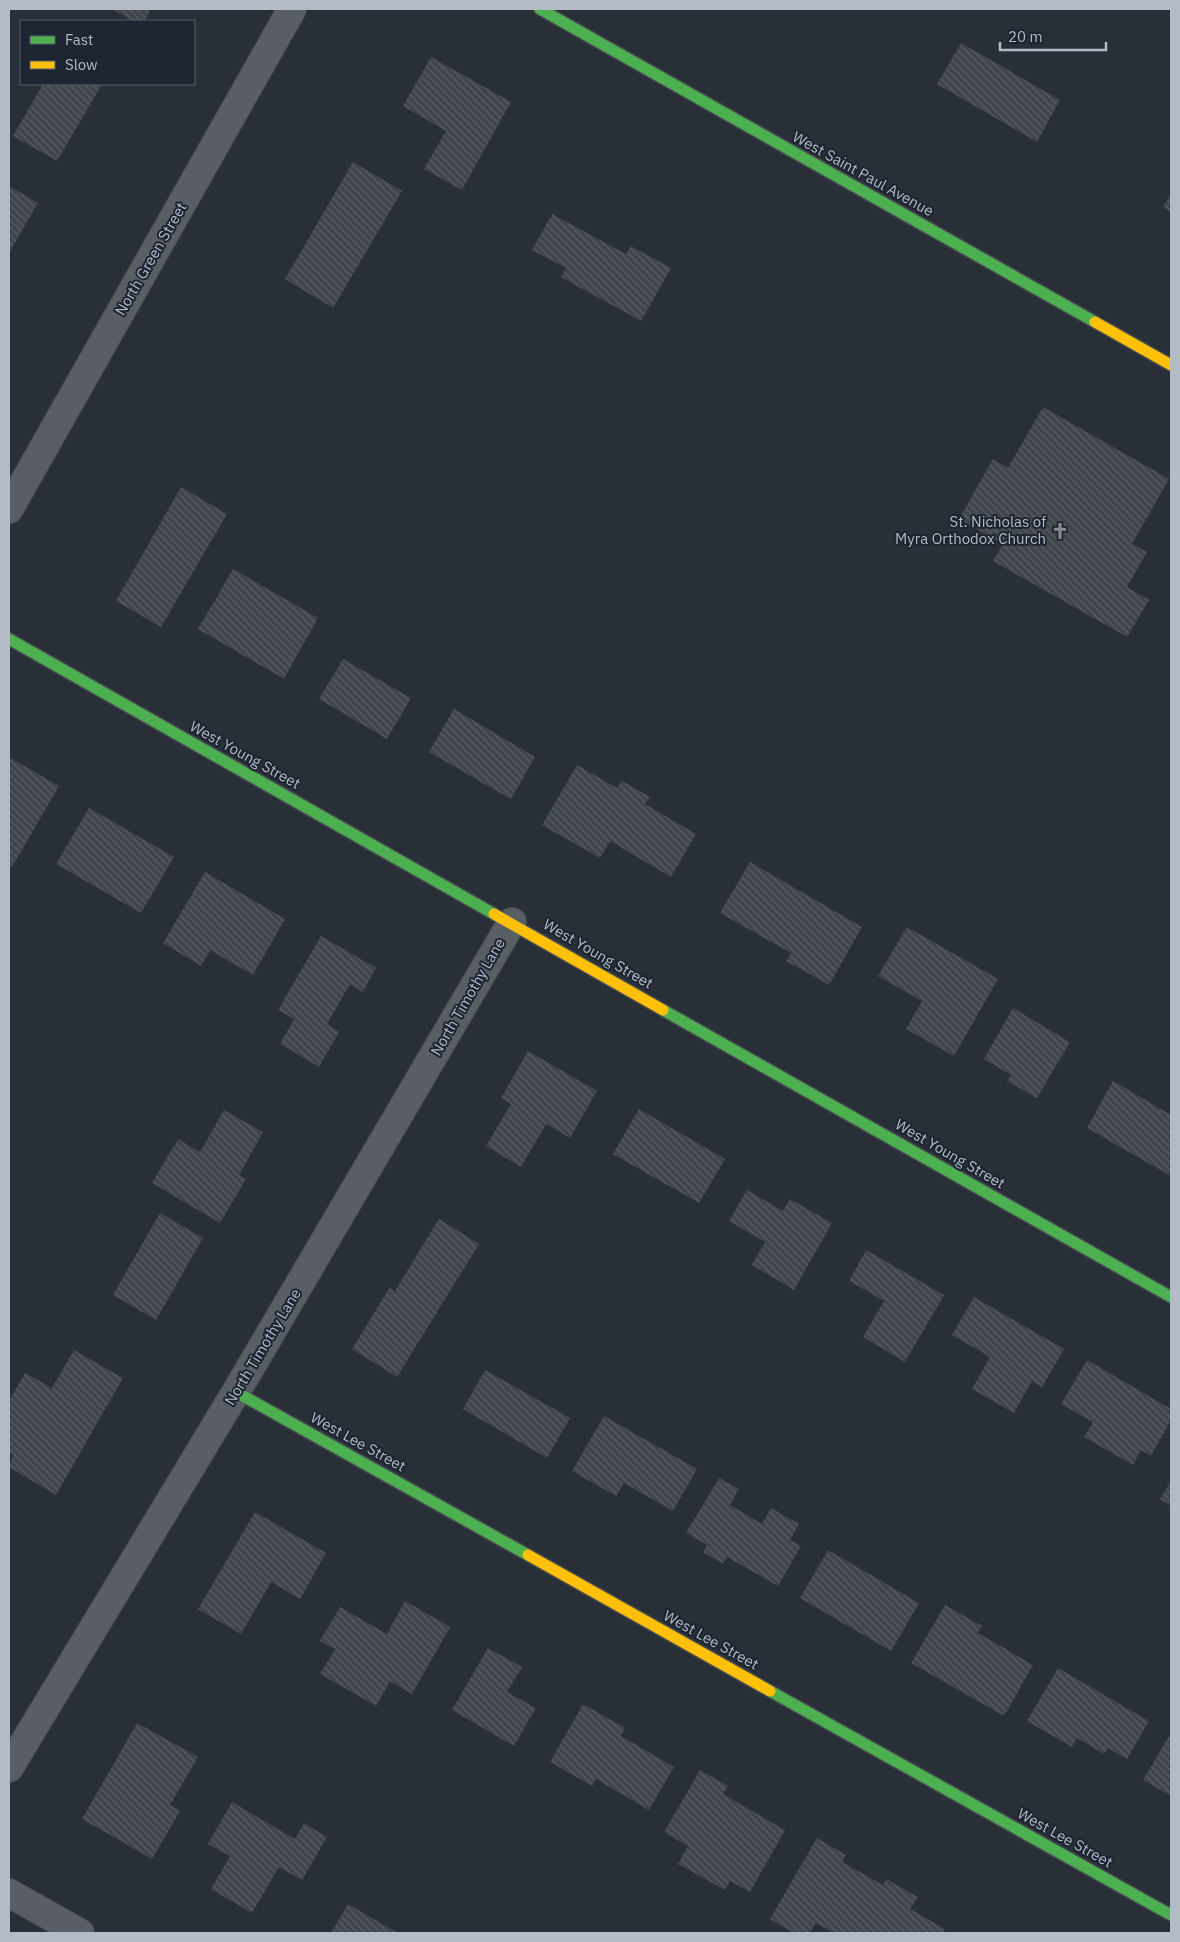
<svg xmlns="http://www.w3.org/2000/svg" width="1180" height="1942" font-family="'IBM Plex Sans',sans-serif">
  <defs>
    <pattern id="building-back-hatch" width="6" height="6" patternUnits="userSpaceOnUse" patternTransform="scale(1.25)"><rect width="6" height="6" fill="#40444b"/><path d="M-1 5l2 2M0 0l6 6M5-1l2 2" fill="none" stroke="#595d63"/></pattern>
  </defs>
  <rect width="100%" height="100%" fill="#292f36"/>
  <path fill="url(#building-back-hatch)" d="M112 9H151L144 21H133Z
    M961 43 1060 100 1037 142 937 84Z
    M431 57 511 102 462 190 424 169 446 131 403 106Z
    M43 84H102L57 161 13 136Z
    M353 162 402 191 333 308 285 279Z
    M9 186 38 203 9 253Z
    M1171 193V212L1163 207Z
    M552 214 626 254 631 246 671 268 641 321 561 277 566 268 532 250Z
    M1043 407 1169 479 1132 544 1147 552 1127 587 1149 600 1127 637 993 561 1003 544 959 519 993 459 1008 468Z
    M181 487 227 514 161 627 116 601Z
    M233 569 318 618 284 679 198 629Z
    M343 659 411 698 387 739 319 699Z
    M454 709 535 757 511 799 429 752Z
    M9 757 59 786 12 867 9 865Z
    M577 765 617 788 622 781 650 797 645 804 696 834 671 877 610 841 600 858 542 825Z
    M89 808 174 857 141 913 56 864Z
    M750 862 862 927 829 985 786 961 791 953 720 913Z
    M205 872 285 919 253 975 210 950 201 966 163 943Z
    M907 927 998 979 954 1056 906 1029 922 1001 878 976Z
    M321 936 376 968 363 992 350 984 327 1024 339 1032 319 1067 280 1044 294 1019 278 1010Z
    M1013 1008 1070 1042 1037 1098 1007 1081 1011 1075 984 1059Z
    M528 1051 597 1091 570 1138 546 1124 521 1167 486 1146 511 1104 501 1098Z
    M1113 1081 1171 1115V1176L1087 1128Z
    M639 1109 725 1159 699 1203 613 1154Z
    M224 1110 263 1132 239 1175 246 1179 220 1223 152 1183 178 1139 200 1152Z
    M747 1190 783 1211 790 1199 832 1223 794 1290 752 1265 765 1242 729 1221Z
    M160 1213 203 1238 156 1320 113 1295Z
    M439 1219 479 1244 397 1377 352 1349 390 1287 395 1291Z
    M866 1250 944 1295 905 1362 863 1337 884 1301 849 1281Z
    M974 1297 1064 1349 1042 1387 1032 1381 1014 1413 972 1389 990 1357 952 1335Z
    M74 1350 123 1378 56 1495 9 1467 13 1455 9 1452V1401L25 1373 52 1388Z
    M1087 1360 1171 1409V1420L1151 1456 1141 1450 1133 1465 1084 1437 1093 1422 1061 1404Z
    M485 1370 570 1418 547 1458 463 1409Z
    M604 1416 697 1469 673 1511 624 1483 616 1496 572 1471Z
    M719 1478 739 1489 730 1505 762 1524 771 1508 799 1524 790 1540 801 1546 778 1586 727 1557 723 1564 703 1552 707 1545 686 1533Z
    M1171 1481V1506L1160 1499Z
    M255 1512 326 1553 300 1599 271 1582 241 1634 198 1609Z
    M828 1550 919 1603 891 1651 800 1598Z
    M405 1601 450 1627 412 1694 390 1681 376 1706 320 1674 335 1649 320 1641 340 1607 387 1634Z
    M945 1605 982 1626 978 1633 1033 1665 1004 1716 911 1663Z
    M488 1648 522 1667 507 1692 536 1708 514 1746 452 1710Z
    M1058 1668 1149 1721 1127 1759 1108 1748 1104 1754 1077 1738 1072 1747 1027 1721Z
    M583 1704 625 1728 621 1736 674 1767 649 1810 596 1779 592 1786 550 1762Z
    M137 1723 198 1757 170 1805 180 1811 152 1859 82 1819Z
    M1169 1736 1171 1737V1796L1143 1780Z
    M700 1770 728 1786 723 1794 785 1830 750 1892 730 1881 725 1890 678 1864 688 1846 664 1832Z
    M232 1802 295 1839 304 1823 327 1837 302 1880 279 1867 252 1913 211 1889 230 1856 208 1844Z
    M817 1838 846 1855 842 1862 883 1885 886 1879 918 1897 910 1909 945 1929 943 1933H834L816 1923 810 1933H794L770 1919Z
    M348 1904 398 1933H331Z"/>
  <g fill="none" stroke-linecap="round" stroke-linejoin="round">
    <g stroke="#474b51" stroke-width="30">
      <path id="street" d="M9 509 292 9
        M9 1768 236 1392 512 922
        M9 1893 80 1933"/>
    </g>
    <g stroke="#474b51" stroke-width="14">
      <path id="fast" d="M540 9 1095 322
        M9 639 494 914
        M663 1010 1171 1297
        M236 1392 528 1555
        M770 1691 1171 1915"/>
    </g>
    <g stroke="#474b51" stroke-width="14">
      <path id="slow" d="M1095 322 1171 365
        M494 914 663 1010
        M528 1555 770 1691"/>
    </g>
    <use href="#street" stroke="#595d64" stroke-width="28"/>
    <use href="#fast" stroke="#4caf50" stroke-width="11"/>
    <use href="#slow" stroke="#ffc107" stroke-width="11"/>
  </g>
  <defs>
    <g id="church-bare" transform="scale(1.35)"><path d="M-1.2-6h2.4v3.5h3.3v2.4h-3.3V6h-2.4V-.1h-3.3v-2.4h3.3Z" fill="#838a94" stroke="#1c2531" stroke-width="2.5" paint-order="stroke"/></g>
  </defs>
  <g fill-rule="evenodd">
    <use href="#church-bare" x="1060" y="531"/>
  </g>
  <g text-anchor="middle" stroke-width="4" stroke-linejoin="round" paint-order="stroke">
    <g font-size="15" fill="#b3bbc7" stroke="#1c2531">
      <text transform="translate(863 174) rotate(29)" y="5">West Saint Paul Avenue</text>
      <text transform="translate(151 259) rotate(-60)" y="5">North Green Street</text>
      <text transform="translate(245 755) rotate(29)" y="5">West Young Street</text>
      <text transform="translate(598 954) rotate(30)" y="5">West Young Street</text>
      <text transform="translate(468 997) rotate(-60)" y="5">North Timothy Lane</text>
      <text transform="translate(950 1154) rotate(30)" y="5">West Young Street</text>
      <text transform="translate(263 1347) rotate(-59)" y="5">North Timothy Lane</text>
      <text transform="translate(358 1442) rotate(29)" y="5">West Lee Street</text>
      <text transform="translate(711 1640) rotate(29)" y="5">West Lee Street</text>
      <text transform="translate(1065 1838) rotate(29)" y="5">West Lee Street</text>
    </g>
    <g font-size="15" fill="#b3bbc7" stroke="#1c2531" text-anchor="end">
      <text x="1046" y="527">St. Nicholas of<tspan x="1046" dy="17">Myra Orthodox Church</tspan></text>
    </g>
  </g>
  <rect width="1180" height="1942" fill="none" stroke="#b3bbc7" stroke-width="20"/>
  <rect x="20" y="20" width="175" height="65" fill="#1c2531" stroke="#58616d"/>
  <rect x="30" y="36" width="25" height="8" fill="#4caf50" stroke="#58616d"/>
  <text x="65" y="45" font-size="15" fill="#b3bbc7">Fast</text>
  <rect x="30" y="61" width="25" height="8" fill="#ffc107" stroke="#58616d"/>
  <text x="65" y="70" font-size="15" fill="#b3bbc7">Slow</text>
  <path d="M1000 42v8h106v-8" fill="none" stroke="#b3bbc7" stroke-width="2.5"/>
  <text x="1008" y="42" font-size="15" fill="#b3bbc7" stroke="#1c2531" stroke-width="4" paint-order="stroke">20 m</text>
</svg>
